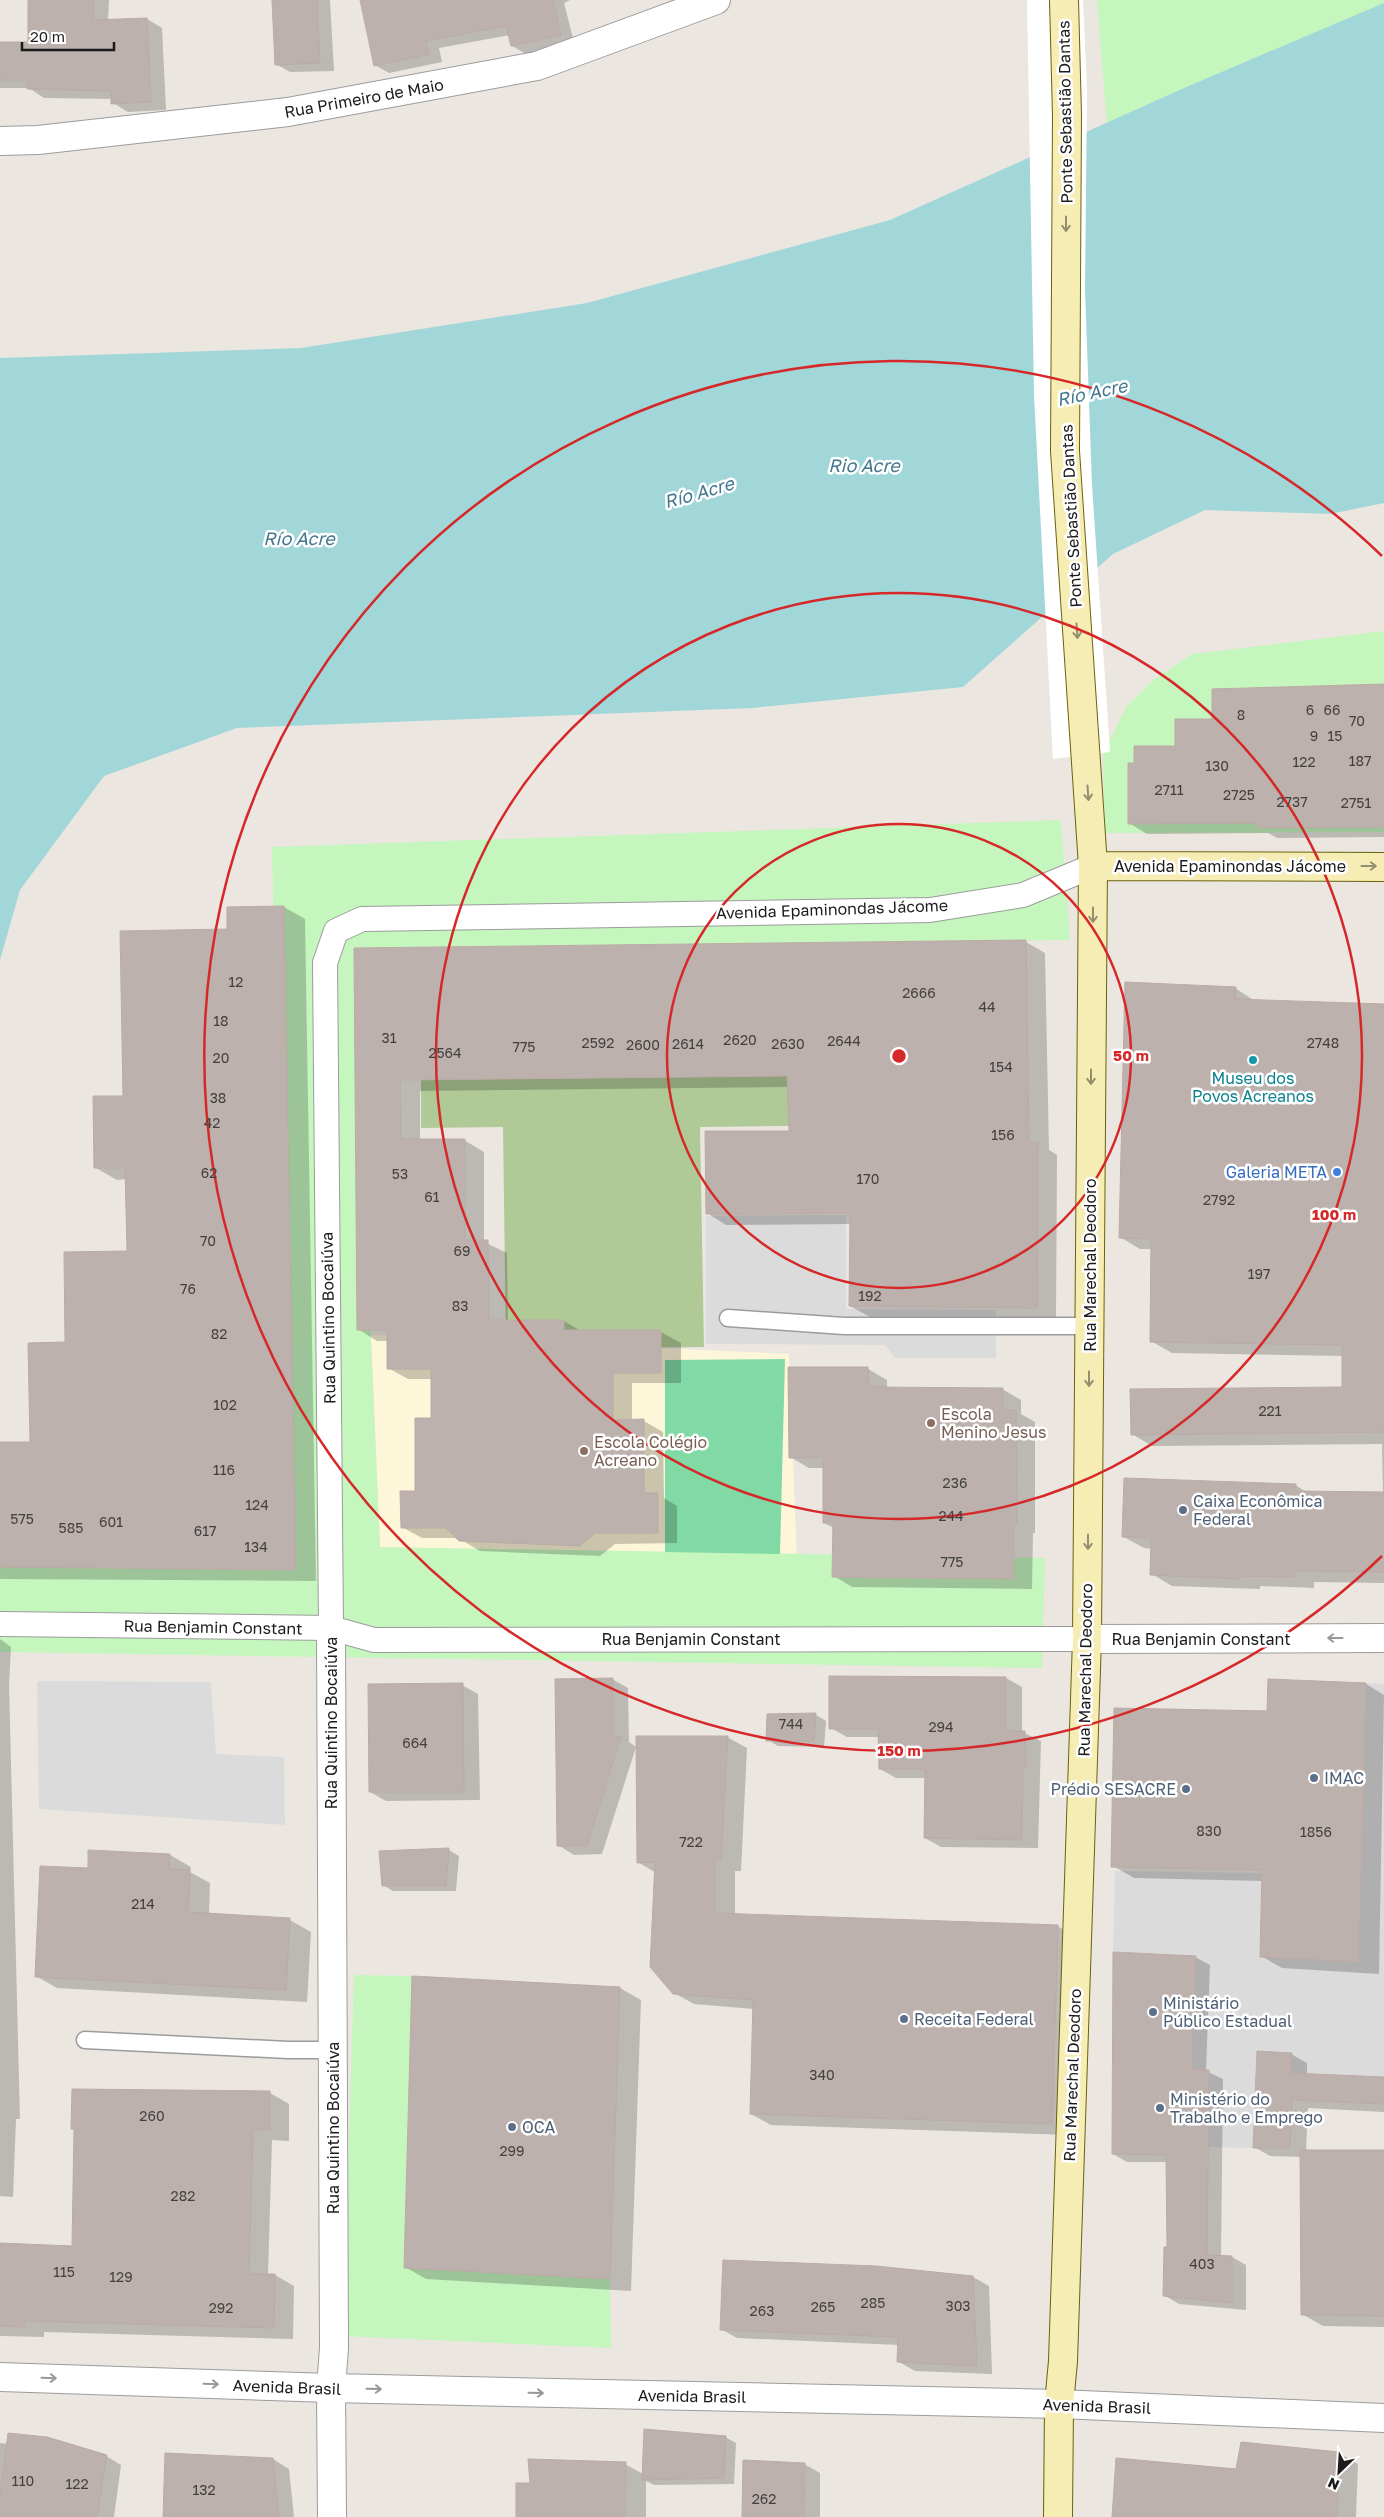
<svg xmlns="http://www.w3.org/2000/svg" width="1384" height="2517" font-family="'Golos Text',sans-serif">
  <rect width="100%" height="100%" fill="#ece6e1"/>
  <path fill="#fdf6d9" d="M371 1335 789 1354 797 1564 380 1547Z"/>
  <path fill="#b0ca97" d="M787 1076 792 1126 700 1127 704 1347 506 1349 503 1127 421 1128V1080Z"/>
  <path fill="#c4f6be" d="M1097 0H1384V5L1107 126Z
    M1384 631V832L1105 833 1103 755 1126 707 1152 681 1192 654Z
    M1061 820 1070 940 354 949 380 1547 1045 1558 1042 1668 0 1652V1544L286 1550 272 847Z
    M354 1975 413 1976 404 2268 610 2279 611 2348 343 2336Z"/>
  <path fill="#81d9a6" d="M785 1359 780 1554 665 1552V1360Z"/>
  <path fill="#dbdbdb" d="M846 1215V1309L996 1310V1358H895L885 1345 706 1344V1216Z
    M37 1681 211 1682 216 1754 284 1757 285 1825 39 1809Z
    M1366 1683 1384 1684V2077L1291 2073 1292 2053 1257 2051 1253 2148 1208 2147 1209 2070 1192 2069 1196 1956 1113 1952 1115 1871 1262 1873 1260 1957 1358 1962Z"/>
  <path fill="#a2d7d9" d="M1384 3V503L1330 514 1205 510 1113 554 963 687 752 708 237 728 104 776 20 890 0 960V358L301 348 587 303 890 220 1184 88Z"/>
  <path fill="#fff" d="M1027 0H1083L1087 91 1085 290 1092 485 1110 752 1053 759 1034 395Z"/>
  <path fill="#0003" d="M30 0H109L108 21 147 19 162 28 166 110 128 112 113 103 112 99 44 98 29 88H0V43H29Z
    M273 0H330L334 71 290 72 276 64Z
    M361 0H570L564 3 574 42 526 54 512 46 510 35 439 48 442 62 389 73 375 65Z
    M1384 686V837L1277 838 1268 833 1147 834 1129 823 1135 765 1176 747 1213 720Z
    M284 907 305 919 316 1581 0 1579V1443H31L67 1343 128 1252 126 1179 117 1180 96 1168 124 1097Z
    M1026 942 1045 953 1049 1150 1057 1155 1056 1319 870 1317 850 1306 851 1224 726 1225 707 1213 790 1132 789 1087 420 1091V1140H464L484 1152V1242L507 1253 508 1321H564L581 1331 661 1332 681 1343V1383H632V1421H644L663 1432 664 1498 677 1506V1543L615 1544 600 1556 480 1551 458 1538H422L402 1527 416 1493 432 1419V1379H408L388 1368V1341H377L358 1329 355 950Z
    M1235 988 1255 1001 1384 1006V1583L1314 1582V1588L1260 1586V1589L1172 1586 1152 1574V1549L1144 1548 1124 1537 1295 1485 1308 1493H1383L1382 1444 1152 1446 1132 1434 1343 1389 1344 1356 1172 1353 1151 1341 1153 1249H1140L1120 1237Z
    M790 1369H868L887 1380V1388L1002 1389 1021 1400V1414L1035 1422V1533H1033L1032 1589 852 1587 834 1576V1528L824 1523V1468H809L790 1457Z
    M0 1639 11 1647 9 1684 20 2119H16L13 2197 0 2196Z
    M1006 1678 1022 1687V1732L1041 1741 1038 1848 941 1847 925 1838 926 1778H896L880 1769V1737H847L831 1728Z
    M612 1679 628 1688 629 1742 636 1747 602 1854 574 1855 558 1845Z
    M1366 1684 1384 1695 1379 1974 1282 1968 1261 1956 1263 1881 1134 1878 1113 1866 1268 1712Z
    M462 1685 478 1694 480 1800 386 1801 370 1792Z
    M816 1715 826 1721 824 1747 778 1746 768 1740Z
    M727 1737 747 1748 741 1871H735V1915L1057 1926 1077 1937 1072 2135 771 2125 751 2114 754 2009 694 2004 674 1993 656 1873 638 1862Z
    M449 1850 459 1856 456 1891H393L383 1885Z
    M170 1855 191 1867 190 1872 210 1883 209 1915 290 1920 311 1932 307 2002 57 1988 36 1976 89 1869Z
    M1195 1957 1210 1965 1206 2071 1223 2079 1221 2257H1232L1246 2265V2310L1179 2304 1164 2295 1169 2248 1167 2162H1127L1113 2154Z
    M620 1988 641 2000 631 2291 426 2279 405 2267Z
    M1291 2054 1307 2063V2075L1384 2079V2112L1308 2108 1306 2151H1384V2327L1323 2326 1302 2314V2157L1270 2156 1254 2147Z
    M270 2093 289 2104V2141L272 2140 268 2275H275L294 2286 293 2339 44 2332V2337L0 2336V2245L73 2247Z
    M973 2277 989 2286 992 2374 915 2371 899 2362V2345L737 2338 721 2329Z
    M725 2437 736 2443 734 2484 654 2485 646 2481V2517H517L532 2485 625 2464 643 2474Z
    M0 2443 106 2456 121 2465 114 2517H0Z
    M1242 2444 1339 2453 1358 2464 1356 2517H1114L1237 2470Z
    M273 2459 289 2469 294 2517H164Z
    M804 2464 820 2473V2517H743Z"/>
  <path fill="#bcb1ad" stroke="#bdaaa4" d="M28 0H94L93 20 147 18 151 102 111 104V91L27 89V80H0V42H28Z
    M272 0H317L320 63 275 65Z
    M360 0H553L561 35 511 46 506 26 426 41 429 54 374 66Z
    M1384 684V827L1257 828V823L1128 824V763H1134V746H1175V719H1212V689Z
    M284 906 296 1570 0 1567V1442H30L28 1343 65 1342 64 1252 127 1251 125 1168H94L93 1096H123L120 931 227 929V907Z
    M1026 940 1029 1142H1038L1037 1308 849 1306 850 1213 706 1214 705 1131H789L787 1076 400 1080 401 1139H465V1240H488L489 1320H564V1330H661V1373H613V1420L644 1419V1493H658V1533H595L580 1546 459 1541 446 1528H401L400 1491H415V1418H431V1369H387V1330H357L354 948Z
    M1125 982 1236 987 1235 999 1384 1004V1432L1131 1435 1130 1389 1342 1387V1345L1150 1342 1151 1239 1119 1238Z
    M788 1367H868L869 1387 1003 1388V1410H1016L1017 1523H1014V1579L832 1577 833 1523H823V1457L789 1458Z
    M1124 1478 1296 1484V1491L1384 1492V1572L1294 1571V1577L1240 1576V1579L1150 1575 1151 1538 1122 1537Z
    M829 1676 1006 1677V1731H1025L1026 1768H1023L1022 1840 924 1838 925 1769H879L878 1729H829Z
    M613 1678V1737L621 1736 587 1846H557L555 1679Z
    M1268 1679 1366 1683 1359 1962 1260 1957 1262 1870 1111 1867 1114 1708 1267 1711Z
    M463 1683 464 1792H369L368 1684Z
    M816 1713 814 1741H766L767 1714Z
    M636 1736H728L721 1860H715V1913L1058 1925 1052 2124 750 2114 753 2000 673 1994 650 1967 655 1862 637 1863Z
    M449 1848 446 1886H382L379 1851Z
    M88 1850 170 1854 169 1869 190 1870 188 1912 290 1918 286 1990 35 1977 40 1866 88 1868Z
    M1113 1952 1196 1956 1192 2069 1209 2070 1207 2255 1232 2256V2303L1163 2296 1164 2247H1167L1166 2155 1112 2154Z
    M412 1976 620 1987 610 2279 404 2268Z
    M1257 2051 1292 2053 1291 2073 1384 2077V2104L1292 2100 1290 2148H1253Z
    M72 2089 270 2091V2130H253L249 2274H275L274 2328 25 2321V2327L0 2326V2243L72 2246 74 2129H71Z
    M1300 2150H1384V2316L1301 2315Z
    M723 2260 876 2266 973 2276 977 2366 897 2362 898 2337 720 2330Z
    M644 2429 726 2436 724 2478 642 2480Z
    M8 2433 47 2437 107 2455 97 2517H0V2495Z
    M1241 2442 1339 2452 1337 2517H1112L1116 2458 1236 2469Z
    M165 2453 273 2458 279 2517H163Z
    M528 2459 626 2462 625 2517H516V2483H530Z
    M743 2460 805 2463 804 2517H742Z"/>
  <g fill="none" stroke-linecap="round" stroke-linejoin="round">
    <g stroke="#9c9c9c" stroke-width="19">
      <path id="service" d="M728 1318 844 1326H1090
        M85 2040 288 2050H332"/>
    </g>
    <g stroke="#9c9c9c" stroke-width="26">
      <path id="pedestrian" d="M0 1624 331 1628 374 1640 1087 1639
        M331 1628 325 963 336 931 362 919 930 910 1023 895 1093 866"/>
    </g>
    <g stroke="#9c9c9c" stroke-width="30">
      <path id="minor" d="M0 141 38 140 288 112 537 66 716 0
        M331 1628 334 2348 331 2388 332 2517
        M1087 1639 1384 1638"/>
    </g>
    <g stroke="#9c9c9c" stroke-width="30">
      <path id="tertiary" d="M0 2377 331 2388 1059 2404 1384 2418"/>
    </g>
    <g stroke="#6b6209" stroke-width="30">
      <path id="secondary" d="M1093 866 1384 867
        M1058 2517 1059 2404 1063 2361 1087 1639 1093 866 1065 451 1067 116 1064 0"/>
    </g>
    <use href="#service" stroke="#fff" stroke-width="16"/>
    <use href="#pedestrian" stroke="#fff" stroke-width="24"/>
    <use href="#minor" stroke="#fff" stroke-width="28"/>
    <use href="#tertiary" stroke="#fff" stroke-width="28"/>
    <use href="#secondary" stroke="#f6edb5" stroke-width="28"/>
  </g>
  <defs><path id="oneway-shaft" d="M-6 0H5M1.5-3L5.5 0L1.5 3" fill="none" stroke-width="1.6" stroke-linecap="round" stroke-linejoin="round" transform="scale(1.25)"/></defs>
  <g stroke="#938e70">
    <use href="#oneway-shaft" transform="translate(1066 224) rotate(90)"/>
    <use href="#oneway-shaft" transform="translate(1077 631) rotate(86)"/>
    <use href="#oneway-shaft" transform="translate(1088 793) rotate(86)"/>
    <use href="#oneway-shaft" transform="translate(1369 866)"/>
    <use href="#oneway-shaft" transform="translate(1093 915) rotate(90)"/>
    <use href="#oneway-shaft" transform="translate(1091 1077) rotate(90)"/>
    <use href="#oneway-shaft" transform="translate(1089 1379) rotate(90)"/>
    <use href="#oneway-shaft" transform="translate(1088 1542) rotate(90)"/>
  </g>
  <g stroke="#989898">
    <use href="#oneway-shaft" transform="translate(1335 1638) rotate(180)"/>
    <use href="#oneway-shaft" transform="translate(49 2378) rotate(2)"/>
    <use href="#oneway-shaft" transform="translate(211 2384) rotate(2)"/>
    <use href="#oneway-shaft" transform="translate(374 2389) rotate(1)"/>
    <use href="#oneway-shaft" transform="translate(536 2393) rotate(1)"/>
  </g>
  <g fill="none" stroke="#d62828" stroke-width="2.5">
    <circle cx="899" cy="1056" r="232"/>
    <circle cx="899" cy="1056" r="463"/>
    <path d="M1382 1556A695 695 0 1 1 1382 556"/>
  </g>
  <circle fill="#0f9aa8" stroke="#fff" stroke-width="2" cx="1253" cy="1060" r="5"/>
  <circle fill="#3f7fe0" stroke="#fff" stroke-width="2" cx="1337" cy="1172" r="5"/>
  <g fill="#8d6e63" stroke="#fff" stroke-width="2">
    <circle cx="931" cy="1423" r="5"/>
    <circle cx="584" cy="1451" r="5"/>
  </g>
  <g fill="#5c6f8a" stroke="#fff" stroke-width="2">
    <circle cx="1183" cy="1510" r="5"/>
    <circle cx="1314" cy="1778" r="5"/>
    <circle cx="1186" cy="1789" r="5"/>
    <circle cx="1153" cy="2012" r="5"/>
    <circle cx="904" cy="2019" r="5"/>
    <circle cx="1160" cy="2108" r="5"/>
    <circle cx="512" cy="2127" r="5"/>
  </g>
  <g text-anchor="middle" stroke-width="5" stroke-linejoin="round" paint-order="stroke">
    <g font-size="14" fill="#434040">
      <text x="1310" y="715">6</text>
      <text x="1332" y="715">66</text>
      <text x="1241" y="720">8</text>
      <text x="1357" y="726">70</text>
      <text x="1314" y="741">9</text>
      <text x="1335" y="741">15</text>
      <text x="1360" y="766">187</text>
      <text x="1304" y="767">122</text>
      <text x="1217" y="771">130</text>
      <text x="1169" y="795">2711</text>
      <text x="1239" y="800">2725</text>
      <text x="1292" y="807">2737</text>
      <text x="1356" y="808">2751</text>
      <text x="236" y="987">12</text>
      <text x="919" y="998">2666</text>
      <text x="987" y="1012">44</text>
      <text x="221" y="1026">18</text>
      <text x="389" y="1043">31</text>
      <text x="740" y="1045">2620</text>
      <text x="844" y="1046">2644</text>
      <text x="598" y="1048">2592</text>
      <text x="1323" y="1048">2748</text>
      <text x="688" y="1049">2614</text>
      <text x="788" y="1049">2630</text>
      <text x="643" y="1050">2600</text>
      <text x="524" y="1052">775</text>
      <text x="445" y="1058">2564</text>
      <text x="221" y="1063">20</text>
      <text x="1001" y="1072">154</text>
      <text x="218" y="1103">38</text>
      <text x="212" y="1128">42</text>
      <text x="1003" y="1140">156</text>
      <text x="209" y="1178">62</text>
      <text x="400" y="1179">53</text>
      <text x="868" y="1184">170</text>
      <text x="432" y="1202">61</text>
      <text x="1219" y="1205">2792</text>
      <text x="208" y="1246">70</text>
      <text x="462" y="1256">69</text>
      <text x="1259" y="1279">197</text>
      <text x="188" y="1294">76</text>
      <text x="870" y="1301">192</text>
      <text x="460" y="1311">83</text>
      <text x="219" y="1339">82</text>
      <text x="225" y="1410">102</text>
      <text x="1270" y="1416">221</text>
      <text x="224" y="1475">116</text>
      <text x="955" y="1488">236</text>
      <text x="257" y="1510">124</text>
      <text x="951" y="1521">244</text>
      <text x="22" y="1524">575</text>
      <text x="111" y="1527">601</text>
      <text x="71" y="1533">585</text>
      <text x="205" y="1536">617</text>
      <text x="256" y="1552">134</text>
      <text x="952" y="1567">775</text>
      <text x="791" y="1729">744</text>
      <text x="941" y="1732">294</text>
      <text x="415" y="1748">664</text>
      <text x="1209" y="1836">830</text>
      <text x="1316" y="1837">1856</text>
      <text x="691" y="1847">722</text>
      <text x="143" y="1909">214</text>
      <text x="822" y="2080">340</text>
      <text x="152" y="2121">260</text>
      <text x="512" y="2156">299</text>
      <text x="183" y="2201">282</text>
      <text x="1202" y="2269">403</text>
      <text x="64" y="2277">115</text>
      <text x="121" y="2282">129</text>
      <text x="873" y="2308">285</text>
      <text x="958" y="2311">303</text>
      <text x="823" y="2312">265</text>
      <text x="221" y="2313">292</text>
      <text x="762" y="2316">263</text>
      <text x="23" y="2486">110</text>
      <text x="77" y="2489">122</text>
      <text x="204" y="2495">132</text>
      <text x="764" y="2504">262</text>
    </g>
    <g font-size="16" fill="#1b1b1b" stroke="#fff">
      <text transform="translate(364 98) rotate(-10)" y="6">Rua Primeiro de Maio</text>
      <text transform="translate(1065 112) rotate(-91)" y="6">Ponte Sebastião Dantas</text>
      <text transform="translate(1071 516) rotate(-93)" y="6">Ponte Sebastião Dantas</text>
      <text x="1230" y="872">Avenida Epaminondas Jácome</text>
      <text transform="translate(832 909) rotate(-2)" y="6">Avenida Epaminondas Jácome</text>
      <text transform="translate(1090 1265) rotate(-90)" y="6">Rua Marechal Deodoro</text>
      <text transform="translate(328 1318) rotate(-91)" y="6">Rua Quintino Bocaiúva</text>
      <text transform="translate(213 1627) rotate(1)" y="6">Rua Benjamin Constant</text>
      <text x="691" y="1645">Rua Benjamin Constant</text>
      <text x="1201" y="1645">Rua Benjamin Constant</text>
      <text transform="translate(1085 1670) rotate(-89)" y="6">Rua Marechal Deodoro</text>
      <text transform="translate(331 1723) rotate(-90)" y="6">Rua Quintino Bocaiúva</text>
      <text transform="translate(1072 2075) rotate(-88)" y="6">Rua Marechal Deodoro</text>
      <text transform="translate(333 2128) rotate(-90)" y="6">Rua Quintino Bocaiúva</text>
      <text transform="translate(287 2387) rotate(2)" y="6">Avenida Brasil</text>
      <text transform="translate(692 2396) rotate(1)" y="6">Avenida Brasil</text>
      <text transform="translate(1097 2406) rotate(2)" y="6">Avenida Brasil</text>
    </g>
    <g font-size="16" fill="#0d838f" stroke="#fff">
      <text x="1253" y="1084">Museu dos<tspan x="1253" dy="18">Povos Acreanos</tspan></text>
    </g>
    <g font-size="16" fill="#366cbe" stroke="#fff" text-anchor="end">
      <text x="1327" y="1178">Galeria META</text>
    </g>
    <g font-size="16" fill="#785e54" stroke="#fff" text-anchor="start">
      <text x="941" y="1420">Escola<tspan x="941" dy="18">Menino Jesus</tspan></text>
      <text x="594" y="1448">Escola Colégio<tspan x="594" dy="18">Acreano</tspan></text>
    </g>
    <g font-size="16" fill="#4e5e75" stroke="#fff" text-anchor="start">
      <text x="1193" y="1507">Caixa Econômica<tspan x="1193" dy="18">Federal</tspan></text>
      <text x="1324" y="1784">IMAC</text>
      <text x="1176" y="1795" text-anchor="end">Prédio SESACRE</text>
      <text x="1163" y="2009">Ministário<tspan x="1163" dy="18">Público Estadual</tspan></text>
      <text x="914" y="2025">Receita Federal</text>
      <text x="1170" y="2105">Ministério do<tspan x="1170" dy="18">Trabalho e Emprego</tspan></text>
      <text x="522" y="2133">OCA</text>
    </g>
    <g font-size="18" font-style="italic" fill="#43788f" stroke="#fff">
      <text transform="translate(1092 393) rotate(-12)" y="6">Río Acre</text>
      <text x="864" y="472">Rio Acre</text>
      <text transform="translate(699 493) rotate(-16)" y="6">Río Acre</text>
      <text x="299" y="545">Río Acre</text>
    </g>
  </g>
  <circle cx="899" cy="1056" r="8" fill="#d62828" stroke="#fff" stroke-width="2.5"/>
  <g font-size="15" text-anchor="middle" font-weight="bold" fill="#d62828" stroke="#fff" stroke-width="5" stroke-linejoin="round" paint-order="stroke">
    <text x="1131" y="1061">50 m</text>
    <text x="1334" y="1220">100 m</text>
    <text x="899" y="1756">150 m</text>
  </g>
  <g transform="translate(1339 2472) rotate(205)" stroke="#ffffff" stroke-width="4" paint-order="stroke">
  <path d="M0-4L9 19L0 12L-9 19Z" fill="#1b1b1b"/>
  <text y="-8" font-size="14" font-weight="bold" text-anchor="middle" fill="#1b1b1b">N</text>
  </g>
  <path d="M22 42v8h92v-8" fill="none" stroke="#1b1b1b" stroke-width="2.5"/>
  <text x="30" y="42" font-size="15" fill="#1b1b1b" stroke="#ffffff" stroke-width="4" paint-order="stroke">20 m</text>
</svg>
